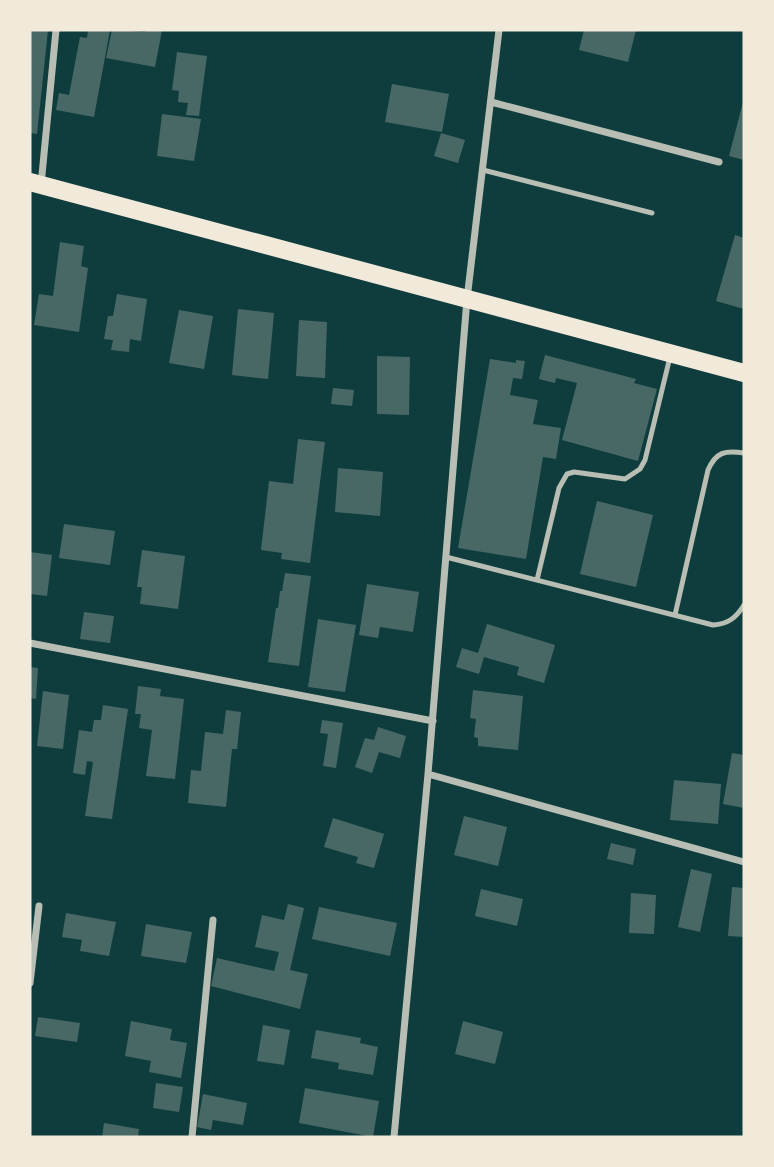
<svg xmlns="http://www.w3.org/2000/svg" width="774" height="1167" font-family="'Roboto Condensed',sans-serif">
  <rect width="100%" height="100%" fill="#0f3d3e"/>
  <path fill="#486865" d="M30 30H48L37 134 30 133Z
    M88 30H110L94 117 56 110 59 93 69 95 80 37 87 38Z
    M112 30 145 32V30H162L155 67 106 58Z
    M584 30H636L628 62 579 50Z
    M177 52 207 56 199 116 186 115 188 103 178 102 179 91 172 90Z
    M392 84 449 94 442 132 385 122Z
    M743 102H744V160L729 156Z
    M162 114 201 119 194 161 157 156Z
    M441 133 465 140 458 163 434 156Z
    M735 235 744 238V309L716 301Z
    M60 242 84 246 81 266 88 268 79 332 34 325 39 294 53 296Z
    M117 294 147 299 141 341 130 339 129 352 111 350 113 340 104 339 108 316H113Z
    M238 309 274 313 268 379 232 375Z
    M179 310 213 316 204 369 169 363Z
    M299 320 327 322 325 378 296 376Z
    M545 355 636 379 634 383 657 389 638 461 562 440 577 383 556 378 555 383 539 379Z
    M377 356 410 357 409 415 377 414Z
    M490 359 516 363V360L525 361 522 379 513 378 510 395 538 400 533 424 561 428 556 459 543 457 526 559 458 548Z
    M333 388 354 390 352 406 331 404Z
    M298 439 325 442 310 563 281 559 282 553 261 550 269 481 293 484Z
    M338 468 383 472 380 516 335 512Z
    M597 501 653 515 636 587 580 574Z
    M64 524 115 531 110 565 59 558Z
    M142 550 185 556 178 609 140 604 142 587H137Z
    M30 552 52 555 47 596 30 594Z
    M285 573 311 576 299 666 268 662 276 608H278L280 591H282Z
    M367 584 419 592 413 632 380 627 378 638 359 635Z
    M84 612 114 616 110 643 80 639Z
    M318 619 356 625 345 692 308 687Z
    M487 624 555 645 544 683 517 675 519 667 484 657 479 674 456 667 462 648 478 653Z
    M30 667 38 668 36 699 30 698Z
    M138 686 161 689 160 696 184 699 175 779 146 776 152 730 139 728 141 714H135Z
    M473 690 523 696 518 750 478 746V738L474 737 476 719 470 718Z
    M43 691 69 695 63 749 37 746Z
    M103 705 128 709 112 819 85 816 93 762 87 761 85 775 73 773 79 730 92 732 94 720H101Z
    M226 710 241 712 237 749H232L226 807 188 803 191 770 201 771 205 732 223 734Z
    M322 720 343 723 336 768 323 766 328 734 320 733Z
    M378 727 406 736 400 758 379 752 372 773 355 767 365 738 374 740Z
    M732 753 744 755V808L723 804Z
    M674 780 721 784 718 824 670 820Z
    M464 816 507 827 498 866 454 855Z
    M333 818 384 834 374 868 356 863 358 857 324 847Z
    M611 843 636 849 633 865 607 859Z
    M691 869 712 874 700 932 678 927Z
    M732 887 744 888V937L728 936Z
    M481 889 523 899 517 926 475 916Z
    M631 893 656 895 654 934 629 933Z
    M288 904 304 908 290 970 308 974 300 1009 211 986 217 958 274 971 279 952 255 947 262 915 284 920Z
    M319 907 397 923 390 956 312 939Z
    M66 913 116 922 109 956 80 951 82 940 62 937Z
    M146 924 192 932 186 963 141 956Z
    M38 1017 80 1023 77 1042 35 1036Z
    M131 1021 172 1029 170 1040 187 1043 181 1078 149 1072 151 1061 125 1056Z
    M463 1021 503 1032 495 1064 455 1054Z
    M263 1025 290 1030 284 1065 257 1061Z
    M316 1030 361 1038 360 1043 378 1047 373 1075 338 1069 339 1063 311 1058Z
    M156 1083 183 1087 179 1112 153 1108Z
    M305 1088 379 1101 373 1137 299 1123Z
    M203 1094 247 1103 243 1125 213 1120 211 1130 197 1127Z
    M104 1123 139 1129 138 1137H102Z"/>
  <g fill="none" stroke-linecap="round" stroke-linejoin="round">
    <path stroke="#b8beb3" stroke-width="5" d="M483 170 652 213
      M446 557 713 625C728 624 736 618 744 605
      M537 580 559 488 567 474 574 472 625 479 640 469 645 460 670 357
      M675 615 708 470C716 452 725 450 744 453"/>
    <path stroke="#b8beb3" stroke-width="7" d="M491 102 719 162
      M41 185 56 30
      M30 643 433 721
      M428 774 744 862
      M30 983 39 906
      M192 1137 213 920
      M394 1137 428 774 467 299 499 30"/>
    <path stroke="#f1e9da" stroke-width="18" d="M30 182 744 373"/>
  </g>
  <rect width="774" height="1167" fill="none" stroke="#f1e9da" stroke-width="63"/>
</svg>
